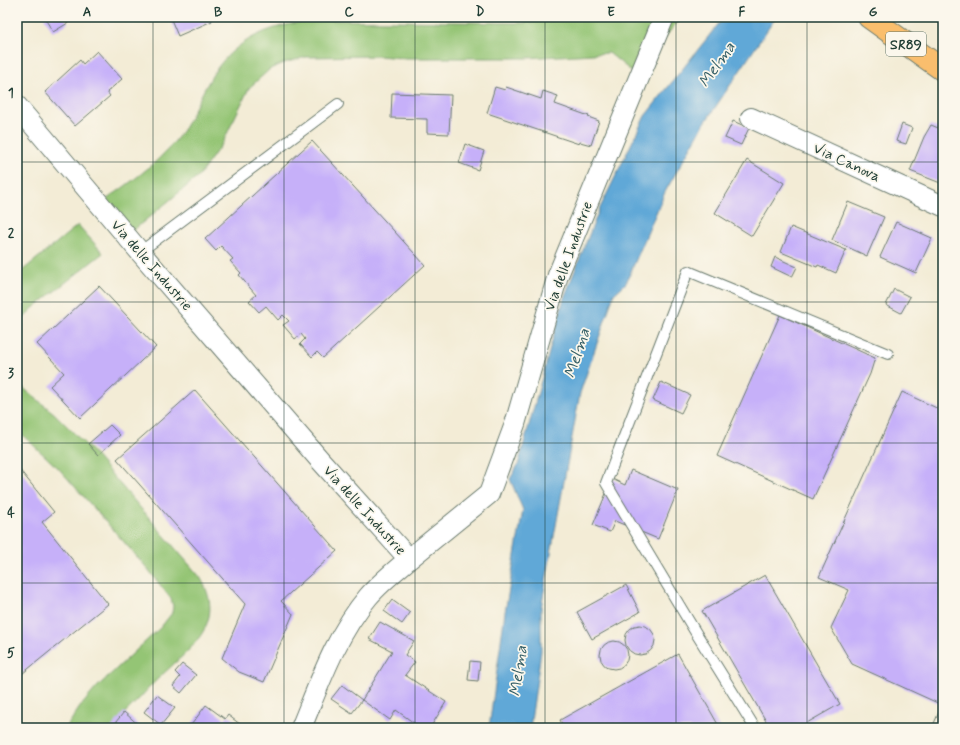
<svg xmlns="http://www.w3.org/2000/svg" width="960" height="745" font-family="Mynerve,sans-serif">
  <rect width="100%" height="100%" fill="#fbf7ec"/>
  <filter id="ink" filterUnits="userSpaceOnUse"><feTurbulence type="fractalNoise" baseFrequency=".025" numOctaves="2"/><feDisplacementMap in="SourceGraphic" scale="8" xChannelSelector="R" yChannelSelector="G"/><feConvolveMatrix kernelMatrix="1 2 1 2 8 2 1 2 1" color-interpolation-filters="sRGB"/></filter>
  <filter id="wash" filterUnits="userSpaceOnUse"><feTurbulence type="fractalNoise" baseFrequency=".012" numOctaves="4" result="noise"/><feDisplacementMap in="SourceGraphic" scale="16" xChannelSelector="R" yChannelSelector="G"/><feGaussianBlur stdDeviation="0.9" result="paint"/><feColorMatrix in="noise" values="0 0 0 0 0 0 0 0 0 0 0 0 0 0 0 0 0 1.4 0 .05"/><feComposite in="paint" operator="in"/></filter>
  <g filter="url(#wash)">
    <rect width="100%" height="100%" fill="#f3ecd6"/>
    <path fill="#94c575" stroke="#5a8154" d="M604 17H681L636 75 609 53 526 58H402L379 56 306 57 284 63 270 69 249 88 223 142 199 176 130 233 103 202C129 183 155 166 175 141 189 125 197 101 208 83 232 37 276 22 325 20L520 23Z
      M78 225 103 253 32 309 17 326V275Z
      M17 383 55 414 88 447 200 577C227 622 193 646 163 674 154 682 147 690 139 699 130 708 120 717 112 728H66L80 707 97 687 161 627 172 613 173 606 171 599 147 568 60 470 17 430Z"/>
    <path fill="#60a8d7" stroke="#407286" d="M724 17H776L704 124 665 192 626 283 614 294 580 393 541 608V651L530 728H489L505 612 523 510 510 479 518 465 564 298 599 210 645 116Z"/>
    <g id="blocks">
      <path fill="#c6b0f9" d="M44 17H64L68 23 53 32Z
        M170 17H210L212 21 178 36Z
        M97 51 122 79 107 92 110 96 75 126 45 92 80 60 83 64Z
        M495 87 505 90 506 87 541 99 543 91 558 96 555 104 589 116 588 117 599 121 591 145 580 142 579 144 487 113Z
        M392 93 451 95 449 134 427 133V119L391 118Z
        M733 121 749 128 741 145 725 138Z
        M902 124 912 128 906 144 896 141Z
        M931 125 943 130V184L910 171 924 137Z
        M312 141 425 265 323 358 317 352 312 357 300 344 305 339 301 334 295 339 283 325 289 321 283 315 278 320 266 306 259 312 249 301 256 295 239 275 241 273 230 261 233 259 221 246 216 251 205 239Z
        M465 144 484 151 478 170 459 163Z
        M747 160 784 183 752 236 715 213Z
        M848 202 884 217 867 256 832 240Z
        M896 222 932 238 916 273 880 257Z
        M791 227 846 250 836 273 818 265 817 267 781 252Z
        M775 257 797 267 792 277 771 267Z
        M99 286 156 347 80 418 50 386 64 373 37 344Z
        M894 289 910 297 901 313 886 305Z
        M780 315 875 358 870 374 813 499 717 456Z
        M661 382 690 395 681 413 653 400Z
        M195 390 337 551 281 601 293 614 264 682 239 672 222 658 245 604 117 459Z
        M902 392 943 411V728H932L942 705 852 664 831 628 849 590 819 577Z
        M110 425 120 435 98 455 88 444Z
        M19 469 54 512 42 522 108 604 17 678V470Z
        M631 470 678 490 658 539 615 521 610 532 593 525 612 479 625 485Z
        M765 575 840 704 798 728H770L702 611Z
        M626 585 640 612 592 639 577 612Z
        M392 600 410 613 402 624 384 611Z
        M380 622 414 641 405 655 415 662 405 675 446 702 430 728H421L396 710 390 720 362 700 392 651 369 639Z
        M625 640a15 15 0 1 1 30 0a15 15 0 1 1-30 0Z
        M600 655a14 14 0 1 1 28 0a14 14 0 1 1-28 0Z
        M678 654 720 728H564L560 720Z
        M470 661 480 662 478 681 468 680Z
        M182 664 196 675 181 693 173 686 180 677 175 672Z
        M342 685 362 700 352 713 331 699Z
        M157 695 175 708 161 725 144 712Z
        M206 705 225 719 228 715 245 728H189Z
        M124 712 142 728H111Z"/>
    </g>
  </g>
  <g filter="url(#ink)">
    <use href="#blocks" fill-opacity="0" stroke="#697a6d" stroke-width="1"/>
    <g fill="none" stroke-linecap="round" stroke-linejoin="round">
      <g stroke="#697a6d" stroke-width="12">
        <path id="service" d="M140 252 338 104
          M755 728 696 633 606 483 688 271 888 354"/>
      </g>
      <g stroke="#697a6d" stroke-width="22">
        <path id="minor" d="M17 106 140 252 320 460 409 559 489 494 515 424 558 275 664 17
          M751 118 943 206
          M301 728C320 682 336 635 368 597 380 583 395 571 409 559"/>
      </g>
      <g stroke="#697a6d" stroke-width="24">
        <path id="trunk" d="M869 17 943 70"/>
      </g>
      <use href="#service" stroke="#fff" stroke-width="10"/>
      <use href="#minor" stroke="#fff" stroke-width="20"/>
      <use href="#trunk" stroke="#fabe6d" stroke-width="22"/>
    </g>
  </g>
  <path fill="none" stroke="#1f3d34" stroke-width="1" stroke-opacity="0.55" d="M153 17V728M284 17V728M415 17V728M545 17V728M676 17V728M807 17V728M17 162H943M17 302H943M17 443H943M17 583H943"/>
  <g text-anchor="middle" stroke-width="3.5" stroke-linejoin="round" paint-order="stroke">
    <rect fill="#fbf7ec" stroke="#61756b" stroke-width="1" x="886" y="32" width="40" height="24" rx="3"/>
    <g font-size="14" font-weight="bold" fill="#1f3d34">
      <text x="906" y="49">SR89</text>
    </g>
    <g font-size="15" fill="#1f3d34" stroke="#fbf7ec">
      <text transform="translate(847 162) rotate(25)" y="5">Via Canova</text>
      <text transform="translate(568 256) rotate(-70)" y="5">Via delle Industrie</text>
      <text transform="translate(152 265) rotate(49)" y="5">Via delle Industrie</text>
      <text transform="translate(365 510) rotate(48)" y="5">Via delle Industrie</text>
    </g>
    <g font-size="16" font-style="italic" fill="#325d65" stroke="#fbf7ec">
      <text transform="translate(716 64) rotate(-55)" y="6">Melma</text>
      <text transform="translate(576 353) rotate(-72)" y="6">Melma</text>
      <text transform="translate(517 671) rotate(-82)" y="6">Melma</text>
    </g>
  </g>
  <rect width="960" height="745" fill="none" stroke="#fbf7ec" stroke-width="44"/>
  <rect x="22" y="22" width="916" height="701" fill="none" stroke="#1f3d34" stroke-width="1.5"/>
  <g font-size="13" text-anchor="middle" font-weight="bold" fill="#1f3d34">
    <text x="87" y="16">A</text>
    <text x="218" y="16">B</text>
    <text x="349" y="16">C</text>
    <text x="480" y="16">D</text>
    <text x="611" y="16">E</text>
    <text x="742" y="16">F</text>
    <text x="873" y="16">G</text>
    <text x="11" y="97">1</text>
    <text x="11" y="237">2</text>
    <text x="11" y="377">3</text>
    <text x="11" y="517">4</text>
    <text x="11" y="657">5</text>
  </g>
</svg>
